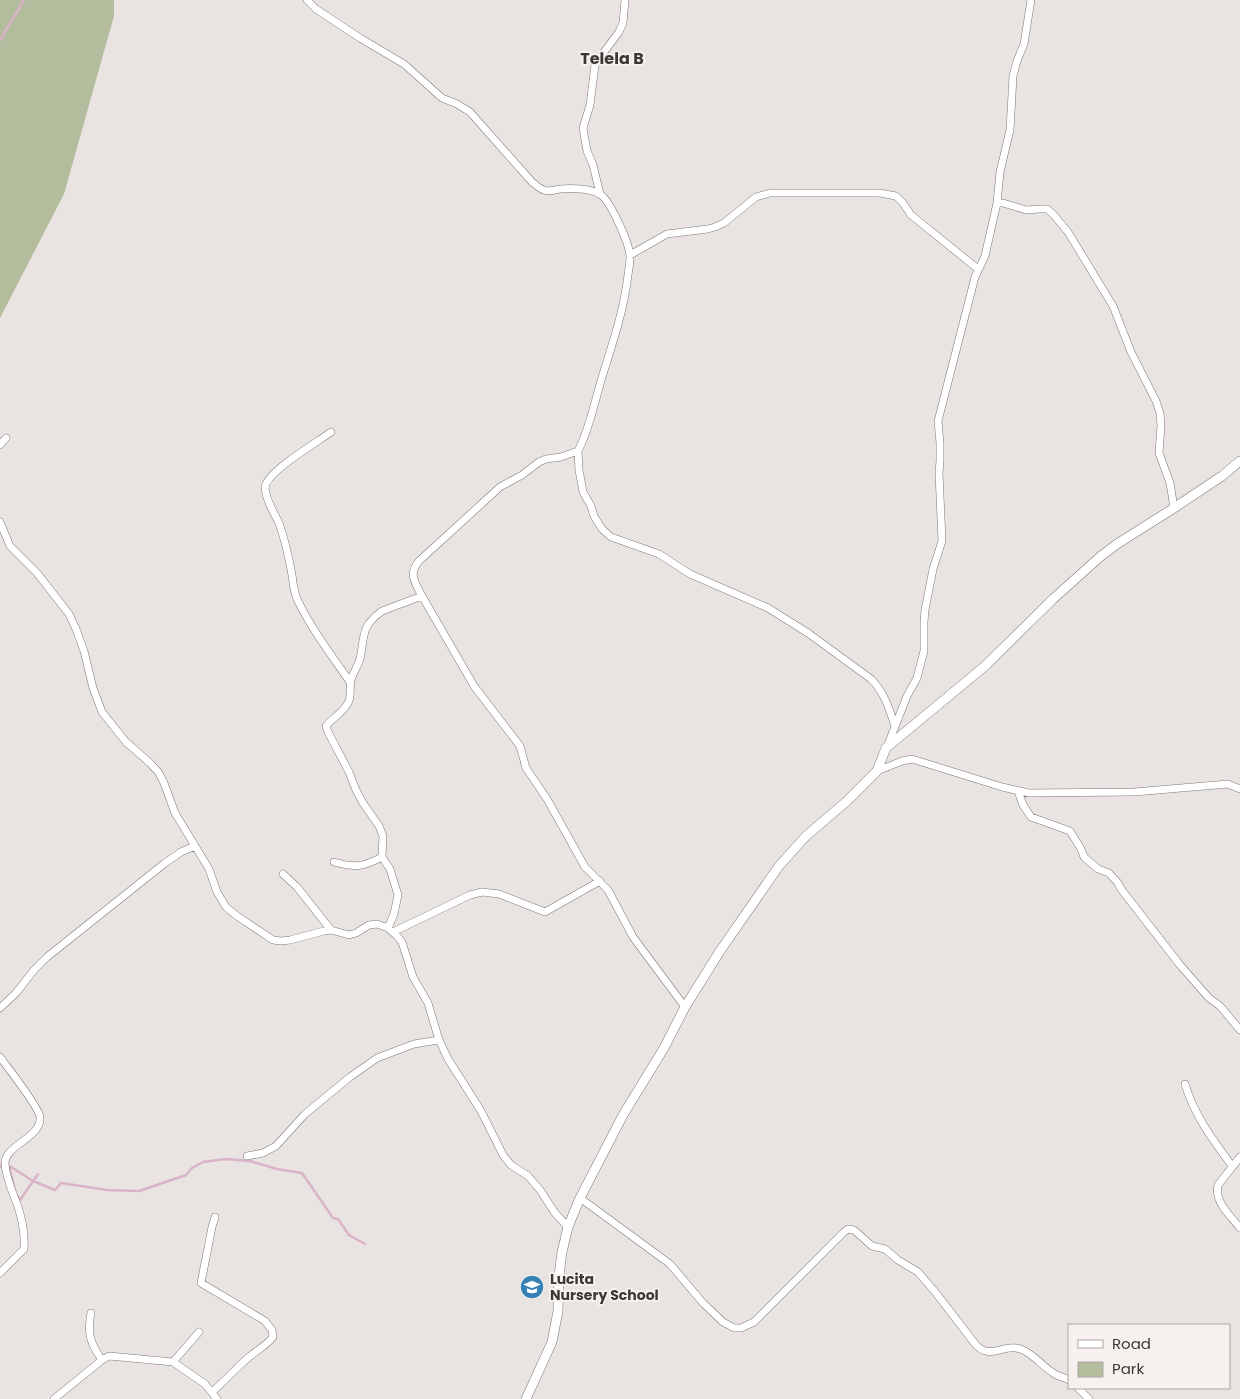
<svg xmlns="http://www.w3.org/2000/svg" width="1240" height="1399" font-family="Poppins,sans-serif">
  <rect width="100%" height="100%" fill="#e9e4e1"/>
  <path fill="#b3bc9d" d="M0 0H114V16L64 194 0 318Z"/>
  <g fill="none" stroke-linecap="round" stroke-linejoin="round">
    <path stroke="#d9b3c8" stroke-width="2.5" d="M0 40 24 0
      M9 1166 15 1190
      M0 1167 2 1164 11 1167 33 1181 55 1190 61 1183 107 1190 139 1191 186 1175 192 1168 203 1162 225 1159 250 1161 277 1169 302 1173 333 1218 338 1219 349 1235 365 1244
      M17 1195 20 1200 38 1174"/>
    <g stroke="#7d7876" stroke-width="8">
      <path id="minor" d="M307 0 316 9 360 38 404 64 442 98 457 104 470 112 532 182C536 185 540 189 544 190 550 192 554 190 560 189 570 188 592 188 601 195 611 202 629 243 630 256 630 262 629 269 628 275 624 309 614 339 604 371 595 398 591 426 578 451L561 457 546 459 539 462 522 475 500 487 419 561C408 574 415 583 422 596L474 686 520 746 526 768 547 799 585 867 608 890 633 937 685 1007
        M600 194 593 165 587 151 583 128 590 105 595 65 601 56 619 32 623 23 625 0
        M997 203H1003L1026 210 1039 209H1047L1053 214 1068 232 1102 288 1113 306 1131 352 1156 401 1160 413 1161 426 1159 453 1170 483 1174 508
        M630 255 667 234 708 229 715 227 724 223 756 197 770 193H880L896 196 903 203 911 215 978 269
        M331 432C316 443 273 468 266 484 262 493 275 515 279 523 285 540 289 558 292 575 293 584 294 593 298 601 312 630 332 656 350 682
        M0 445 6 438
        M578 451 579 470 583 492 591 506 594 516 602 529 611 537 659 554 690 574 768 608 808 633 871 679C884 692 889 708 895 726
        M0 522 10 546 37 573 69 614 76 629 84 651 93 688 102 712 126 742 150 763 159 773 164 783 175 813 209 869 217 892 226 907 237 916 273 940 281 941 290 940 324 931 331 930 349 935 356 933 369 925 377 924 388 928 397 936 402 942 413 977 428 1003 439 1040 448 1059 481 1111 503 1155 511 1165 528 1176 540 1190 555 1213 568 1227
        M887 747 907 696 917 678 924 651V622L925 610 933 569 942 541 939 473 940 461V443L938 421 975 277 985 256 997 203 1000 172 1010 130 1013 76 1017 61 1024 44 1031 0
        M877 771 902 761 912 759 1002 787 1029 793 1134 792 1228 784 1240 789
        M1018 791 1023 805 1031 817 1070 831 1081 849 1084 857 1098 869 1109 873 1118 883 1121 889 1180 965 1209 998 1220 1006 1240 1030
        M334 862C355 868 363 867 382 857
        M283 874 297 887 331 930
        M388 928 394 914 398 895 390 869 382 857 383 836 379 826 363 803 356 790 349 772 328 732 326 726C332 718 343 713 348 703 352 696 349 688 351 680 353 673 358 666 360 659 365 636 360 627 382 611L422 596
        M393 932 470 895 482 892 499 894 545 912 600 881
        M0 1008 16 993 34 970 47 957 165 863 181 852 195 846
        M0 1057C8 1068 39 1107 40 1117 42 1138 4 1145 5 1164 6 1178 12 1191 17 1204 22 1218 25 1234 24 1249L0 1273
        M1185 1084C1194 1115 1213 1140 1232 1166
        M247 1156 263 1153 276 1146 305 1114 350 1077 377 1058 414 1044 439 1040
        M1240 1157 1218 1185C1214 1202 1230 1215 1240 1228
        M580 1198 670 1264 703 1303 723 1322 734 1328H741L754 1322 844 1232 848 1229 854 1230 872 1246 885 1249 898 1260 918 1272 936 1293 976 1345C990 1359 1000 1346 1016 1348 1031 1350 1042 1367 1055 1374 1059 1377 1064 1377 1069 1380
        M91 1313C87 1333 90 1343 102 1360
        M173 1362 199 1332
        M1078 1388 1089 1399
        M212 1392C225 1381 236 1368 249 1357 257 1350 267 1345 273 1337L272 1330 265 1321 201 1283 212 1227 215 1217
        M54 1399 102 1360 109 1356 173 1362 205 1384 217 1399"/>
    </g>
    <g stroke="#7d7876" stroke-width="10">
      <path id="tertiary" d="M526 1399 552 1342 558 1311 559 1276 562 1252 568 1227 580 1198 623 1115 664 1048 685 1007 720 951 779 866 806 836 847 801 877 771 886 748 985 666 1053 599 1101 556 1117 544 1174 508 1222 476 1240 461"/>
    </g>
    <use href="#minor" stroke="#fff" stroke-width="7"/>
    <use href="#tertiary" stroke="#fff" stroke-width="9"/>
  </g>
  <defs>
    <g id="school-disc" transform="scale(1.25)"><circle r="9.5" fill="#3682b5" stroke="#f6f1ee"/><path d="M0-5L7-2L0 1L-7-2ZM-4 1L0 2.5L4 1V4Q0 6-4 4Z" fill="#fff"/></g>
  </defs>
  <g fill-rule="evenodd">
    <use href="#school-disc" x="532" y="1287"/>
  </g>
  <g text-anchor="middle" stroke-width="4" stroke-linejoin="round" paint-order="stroke">
    <g font-size="14" font-weight="bold" fill="#3a3837" stroke="#f6f1ee" text-anchor="start">
      <text x="550" y="1284">Lucita<tspan x="550" dy="16">Nursery School</tspan></text>
    </g>
    <g font-size="16" font-weight="bold" fill="#3a3837" stroke="#f6f1ee">
      <text x="612" y="64">Telela B</text>
    </g>
  </g>
  <rect x="1068" y="1324" width="162" height="65" fill="#f6f1ee" stroke="#aba7a5"/>
  <rect x="1078" y="1340" width="25" height="8" fill="#ffffff" stroke="#aba7a5"/>
  <text x="1112" y="1349" font-size="15" fill="#3a3837">Road</text>
  <rect x="1078" y="1362" width="25" height="15" fill="#b3bc9d" stroke="#aba7a5"/>
  <text x="1112" y="1374" font-size="15" fill="#3a3837">Park</text>
</svg>
